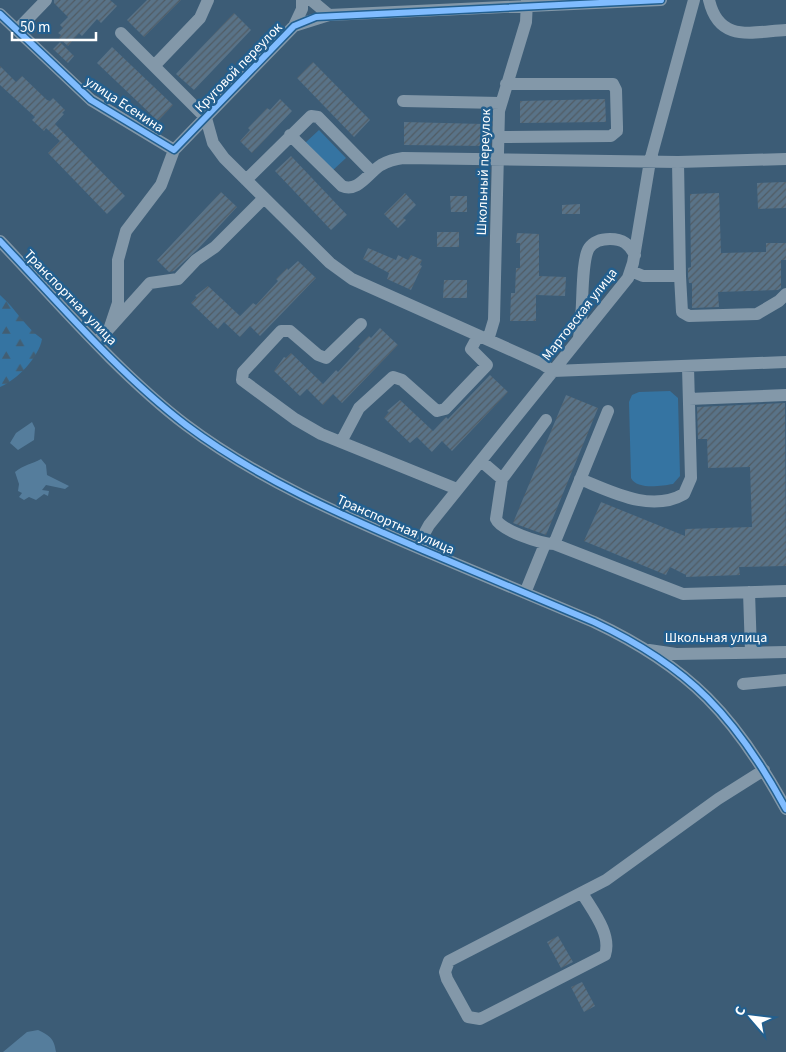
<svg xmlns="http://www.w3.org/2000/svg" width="786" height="1052" font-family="'Source Sans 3',sans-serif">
  <defs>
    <pattern id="forest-firs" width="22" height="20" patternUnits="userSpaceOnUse" patternTransform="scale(1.25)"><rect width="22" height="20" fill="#3574a2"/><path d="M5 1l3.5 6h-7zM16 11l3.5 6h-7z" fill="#425e73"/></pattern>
    <pattern id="building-hatch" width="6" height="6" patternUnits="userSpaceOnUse" patternTransform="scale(1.25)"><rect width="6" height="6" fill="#597388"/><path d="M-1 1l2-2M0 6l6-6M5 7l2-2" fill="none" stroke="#515c64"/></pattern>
  </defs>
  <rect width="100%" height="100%" fill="#3c5c76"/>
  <path fill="url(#forest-firs)" d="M0 295C16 309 25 327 42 339 39 357 17 380 0 387Z"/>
  <path fill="#3574a2" d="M319 130 346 158 332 171 305 143Z
    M639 392 670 391 678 398 680 476 673 484C661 486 637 490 631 478L629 402 632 395Z"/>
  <path fill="#557d9c" d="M32 422 35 428 34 440 18 450 10 443 16 433Z
    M41 459 46 465 47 475 69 486 65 489 46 485 42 490 49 491 48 496 44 494 36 500 29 497 24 500 19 497 22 493 18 491 19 484 15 472C23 465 32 464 41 459Z
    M38 1030C50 1036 54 1038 56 1052H3L27 1032Z"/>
  <path fill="url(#building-hatch)" d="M54 0H110L117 6 101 23 97 19 82 36 79 33 68 46 59 38 61 35 58 33 63 28 60 25 68 17 54 3Z
    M147 0H181L144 37 127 20Z
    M234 13 251 30 194 90 176 74Z
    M60 42 74 56 68 63 53 49Z
    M112 47 173 105 158 121 97 63Z
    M313 62 370 120 354 137 297 78Z
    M0 66 16 82 22 76 47 100 50 101 53 98 65 110 62 113 64 114 55 124 125 196 107 214 48 153 60 141 46 128 44 131 32 120 35 117 0 85Z
    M280 99 292 111 252 153 240 141 250 130 248 128 267 108 270 110Z
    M605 99 606 122 520 123V101Z
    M404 122 484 124V146L404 145Z
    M291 156 347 215 331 230 275 171Z
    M786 182V208L758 209 757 183Z
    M221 192 237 207 198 249 174 271 169 272 157 260Z
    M405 193 416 205 403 218 406 220 398 228 384 214Z
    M719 193 721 253 766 252V243H786V260H781V288L778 290 718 292 719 307 692 308V283H689L688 276V268L691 267 690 194Z
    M450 196H467V212H451Z
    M580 204V214H562V205Z
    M437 232H459V247H437Z
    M517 233 539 234V276L566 277 565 296 536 295V321H510L511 293H515L516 268H520V243H516Z
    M368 248 396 260 398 255 408 260 411 255 422 260 420 265 422 266 411 290 387 279 389 273 363 259Z
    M298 261 316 278 260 336 250 326 240 337 224 322 218 329 191 303 197 297 195 296 208 286 240 316 253 303 256 305 278 281 276 279 287 268 288 270Z
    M444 280H467V298H443Z
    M380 328 398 345 342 403 333 394 323 405 307 389 300 396 274 371 284 357 286 358 291 353 323 384 336 370 338 372 360 348 358 347 369 336 371 338Z
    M490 375 508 392 452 451 442 441 432 452 417 437 410 443 384 418 389 412 387 411 400 400 433 431 446 417 448 419Z
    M566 395 598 408 546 535 513 523Z
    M785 403 786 566 739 567 740 575 686 577V575L670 567 666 575 584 541 601 502 685 536V529L752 527 750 467 708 468 707 439H698L697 407Z
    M558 936 573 962 561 968 547 942Z
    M582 982 595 1006 584 1012 571 987Z"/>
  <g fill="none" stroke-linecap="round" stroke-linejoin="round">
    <path stroke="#8398a9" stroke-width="12" d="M311 0 329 15
      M709 0C719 43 751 32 786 30
      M0 14 91 100 174 150
      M294 26 302 9V0
      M17 30 46 0
      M121 33 206 118 213 143 224 158 330 263 352 279 542 364 553 371 786 362
      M154 66 200 18 208 0
      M403 101 500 103
      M290 135 342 186C358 193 368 173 381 165 388 161 395 159 403 158L678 162 786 159
      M498 137 611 136 617 131V127L616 90 613 84H506
      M246 180 311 116 318 117 372 172
      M0 241C58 302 119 374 186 425 258 479 341 515 423 550 480 574 537 598 594 622 690 667 736 717 786 809
      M631 271 643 276H680L678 162
      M680 276 682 312 689 316 757 314 779 301 786 294
      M361 324 326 358 318 355 290 331H281L243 372 242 380 295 419 321 434 457 489
      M110 327 118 303V260L126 231 161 185 174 150 294 26 329 15 661 0
      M579 337C584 315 580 262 589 248 594 241 603 239 610 239 623 239 629 244 635 255
      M488 340 494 320 499 111 526 22 527 1
      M97 342 150 283 178 279 196 260 215 247 264 198
      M689 399 786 395
      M341 442 359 408 393 377 402 380 437 411 445 409 487 365 471 349 478 336
      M481 461 502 479 496 519C500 530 541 544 554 544L683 594 786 591
      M502 479 546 420
      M580 479C612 492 651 513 684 494L691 478 688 367
      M554 544 608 411
      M417 547 429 525 628 278 633 263 650 161 694 0
      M749 592 751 652
      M525 593 545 544
      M649 650 676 654 786 652
      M743 684 786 680
      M582 893C592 910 612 934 605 955L480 1019 468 1017 447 979 445 972 449 961 606 880 718 799 764 770"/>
    <g stroke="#235f8e" stroke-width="9">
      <path id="cycleway" d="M0 14 91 100 174 150 294 26 316 17 661 0
        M0 241C58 302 119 374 186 425 258 479 341 515 423 550 480 574 537 598 594 622 690 667 736 717 786 809"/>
    </g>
    <use href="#cycleway" stroke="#80bcff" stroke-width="6"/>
  </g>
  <g text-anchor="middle" stroke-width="5" stroke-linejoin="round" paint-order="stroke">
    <g font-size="14" fill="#fff" stroke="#235f8e">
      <text transform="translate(238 67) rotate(-46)" y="5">Круговой переулок</text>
      <text transform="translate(125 104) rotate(33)" y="5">улица Есенина</text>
      <text transform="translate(483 172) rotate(-88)" y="5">Школьный переулок</text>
      <text transform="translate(71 297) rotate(46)" y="5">Транспортная улица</text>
      <text transform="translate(579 314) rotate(-52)" y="5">Мартовская улица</text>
      <text transform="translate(396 524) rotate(24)" y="5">Транспортная улица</text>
      <text x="716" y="642">Школьная улица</text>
    </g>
  </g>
  <g transform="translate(751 1017) rotate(298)" stroke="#235f8e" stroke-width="4" paint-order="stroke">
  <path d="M0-4L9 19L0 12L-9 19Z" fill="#ffffff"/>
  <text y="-8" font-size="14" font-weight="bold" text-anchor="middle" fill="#ffffff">С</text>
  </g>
  <path d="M12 32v8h84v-8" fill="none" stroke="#ffffff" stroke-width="2.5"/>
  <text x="20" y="32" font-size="15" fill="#ffffff" stroke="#235f8e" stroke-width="4" paint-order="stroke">50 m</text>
</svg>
